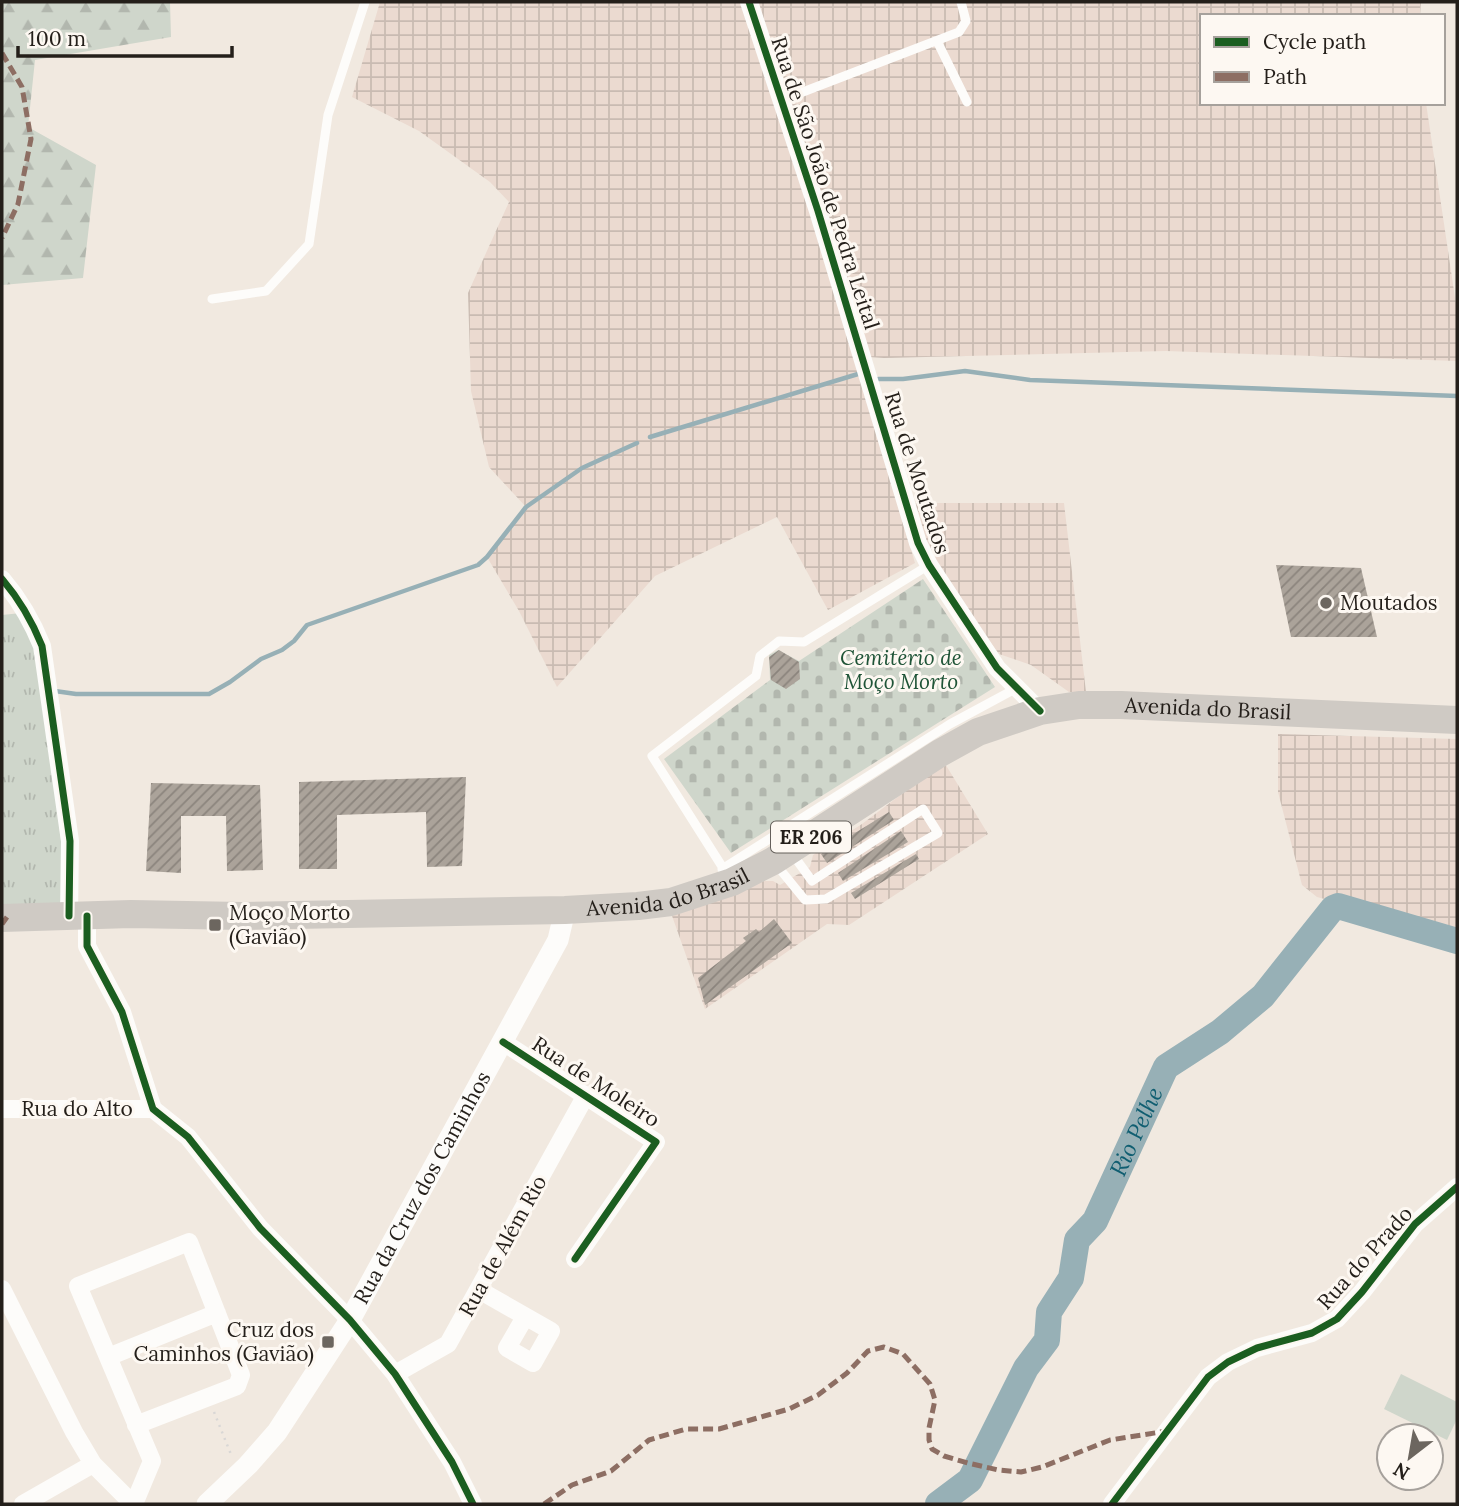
<svg xmlns="http://www.w3.org/2000/svg" width="1459" height="1506" font-family="Lora,serif">
  <defs>
    <pattern id="industrial-grid" width="8" height="8" patternUnits="userSpaceOnUse" patternTransform="scale(1.75)"><rect width="8" height="8" fill="#ebdad0"/><path d="M0 4h8M4 0v8" fill="none" stroke="#c9bbb2"/></pattern>
    <pattern id="grass-tufts" width="24" height="20" patternUnits="userSpaceOnUse" patternTransform="scale(1.75)"><rect width="24" height="20" fill="#cfd6cb"/><path d="M3 7l-1-3M5 7V3M7 7l1-3M15 17l-1-3M17 17v-4M19 17l1-3" fill="none" stroke="#b2b7ae"/></pattern>
    <pattern id="forest-firs" width="22" height="20" patternUnits="userSpaceOnUse" patternTransform="scale(1.75)"><rect width="22" height="20" fill="#cfd6cb"/><path d="M5 1l3.5 6h-7zM16 11l3.5 6h-7z" fill="#b2b7ae"/></pattern>
    <pattern id="cemetery-stones" width="16" height="16" patternUnits="userSpaceOnUse" patternTransform="scale(1.75)"><rect width="16" height="16" fill="#cfd6cb"/><path d="M2 7V4a2 2 0 0 1 4 0v3zM10 15v-3a2 2 0 0 1 4 0v3z" fill="#b2b7ae"/></pattern>
    <pattern id="building-hatch" width="6" height="6" patternUnits="userSpaceOnUse" patternTransform="scale(1.75)"><rect width="6" height="6" fill="#aba39a"/><path d="M-1 1l2-2M0 6l6-6M5 7l2-2" fill="none" stroke="#8b847d"/></pattern>
  </defs>
  <rect width="100%" height="100%" fill="#f1e9e0"/>
  <path fill="url(#industrial-grid)" d="M380 2H1421L1420 16H1202V103H1426L1457 311V361L1166 351 884 358 854 356 915 563 828 610 777 517 655 576 557 687 519 611 487 557 526 507 489 467 471 391 468 293 509 202 490 182 419 131 352 97Z
    M915 503H1064L1086 692H1069L1031 665 999 654 954 593 921 531Z
    M1278 734 1457 739V936L1317 897 1302 885 1278 792Z
    M944 762 988 834 849 925 827 924 705 1009 671 913 764 881H773L780 885 810 867 813 855 862 824Z"/>
  <path fill="url(#grass-tufts)" d="M21 613 38 644 62 849 66 896 60 905 2 904V615Z"/>
  <path fill="url(#forest-firs)" d="M2 2H170L171 37 35 60 28 127 96 165 83 278 2 285Z"/>
  <path fill="url(#cemetery-stones)" d="M923 579 995 687 731 853 664 759 770 680 769 655 778 650 799 661Z"/>
  <path fill="#cfd6cb" d="M1401 1374 1457 1402V1419L1447 1440 1384 1409Z"/>
  <g fill="none" stroke-linecap="round" stroke-linejoin="round">
    <path stroke="#97b0b6" stroke-width="4.5" d="M878 379H903L965 371 1030 380 1457 396
      M650 437 858 374
      M55 691 76 694H209L230 682 261 659 282 650 294 641 307 625 478 565 487 557 526 507 582 468 637 443"/>
    <path stroke="#97b0b6" stroke-width="26" id="s1" d="M938 1504 970 1480 1026 1368 1047 1340 1049 1312 1071 1278 1077 1240 1095 1221 1166 1067 1220 1032 1263 996 1333 908 1338 906 1457 941"/>
  </g>
  <path fill="url(#building-hatch)" d="M1276 565 1361 568 1377 637H1291Z
    M779 650 799 662 800 679 786 689 771 680 769 657Z
    M466 777 462 866 427 867 426 812 337 815V869H299V782Z
    M151 783 260 785 263 870 227 871 226 816H181V873L146 871Z
    M889 812 894 820 827 863 821 854Z
    M901 831 908 842 843 881 838 873Z
    M916 854 919 859 855 899 851 893Z
    M774 919 792 943 705 1005 698 978 746 941 743 938 756 929 759 932Z"/>
  <g fill="none" stroke-linecap="round" stroke-linejoin="round">
    <path stroke="#d9d7d5" stroke-width="2.5" stroke-dasharray="2 5" stroke-linecap="butt" d="M214 1412 232 1457"/>
    <path stroke="#fdfcfa" stroke-width="9" d="M937 41 967 102
      M782 100 959 32 966 21 961 2
      M212 299 266 291 309 244 328 115 365 2
      M774 862 805 900 826 899 938 833 923 809 812 881 791 852
      M722 869 950 724 1017 688
      M730 879 652 756 756 676 760 656 779 641 804 642 929 565"/>
    <path stroke="#fdfcfa" stroke-width="18" d="M749 2 818 211 918 543 929 565 997 668 1040 711
      M2 579C20 600 32 621 42 646L70 841 69 916
      M87 916V946L122 1012 153 1109 188 1137 260 1228 350 1320 395 1374 452 1462 473 1504
      M503 1042 656 1142 575 1259
      M2 1109H153
      M2 1289 74 1432 93 1464 133 1504
      M479 1290 551 1331 533 1363 507 1348 525 1317
      M108 1357 217 1313
      M395 1374 448 1344 586 1095
      M23 1504 93 1464
      M134 1504 152 1461 78 1286 189 1242 241 1375 237 1386 136 1425
      M1112 1504 1208 1377 1228 1362 1257 1348 1312 1333 1337 1319 1362 1292 1415 1224 1457 1187"/>
    <path stroke="#fdfcfa" stroke-width="21" id="s2" d="M207 1504 248 1465 277 1432 350 1320 558 940 565 910"/>
    <path stroke="#cfcac4" stroke-width="28" id="s3" d="M2 918 131 914 242 916 565 910 638 906 671 902 732 882 773 861 940 753 978 732 1040 711 1079 705H1121L1457 720"/>
    <path stroke="#8d6e63" stroke-width="5" stroke-dasharray="10 5" stroke-linecap="butt" d="M2 53 22 87 31 139 18 204 2 238
      M2 924 7 917
      M544 1504 572 1485 611 1471 649 1440 686 1429H719L789 1409 818 1395 847 1373 868 1351 884 1347 903 1354 930 1384 935 1400 929 1428V1440L932 1449 944 1456 968 1463 998 1470 1021 1472 1042 1467 1110 1440 1167 1431"/>
    <g stroke="#fdf8f2" stroke-width="11">
      <path id="cycleway" d="M749 2 818 211 918 543 929 565 997 668 1040 711
        M2 579C20 600 32 621 42 646L70 841 69 916
        M87 916V946L122 1012 153 1109 188 1137 260 1228 350 1320 395 1374 452 1462 473 1504
        M503 1042 656 1142 575 1259
        M1112 1504 1208 1377 1228 1362 1257 1348 1312 1333 1337 1319 1362 1292 1415 1224 1457 1187"/>
    </g>
    <use href="#cycleway" stroke="#1b5e20" stroke-width="7"/>
  </g>
  <g fill="#6c665f" stroke="#fdf8f2" stroke-width="2.5">
    <circle cx="1326" cy="603" r="7"/>
    <rect x="208" y="918" width="14" height="14" rx="3.5"/>
    <rect x="321" y="1335" width="14" height="14" rx="3.5"/>
  </g>
  <g text-anchor="middle" stroke-width="6" stroke-linejoin="round" paint-order="stroke">
    <rect fill="#fdf8f2" stroke="#65605b" stroke-width="2" x="771" y="821.5" width="80" height="31" rx="5"/>
    <g font-size="19" font-weight="bold" fill="#241f1a">
      <text x="811" y="844">ER 206</text>
    </g>
    <g font-size="21" fill="#241f1a" stroke="#fdf8f2">
      <text transform="translate(825 183) rotate(72)" y="7">Rua de São João de Pedra Leital</text>
      <text transform="translate(917 473) rotate(72)" y="7">Rua de Moutados</text>
      <text dy="7" stroke="none"><textPath href="#s3" startOffset="1256">Avenida do Brasil</textPath></text>
      <text dy="7" stroke="none"><textPath href="#s3" startOffset="668">Avenida do Brasil</textPath></text>
      <text transform="translate(596 1082) rotate(33)" y="7">Rua de Moleiro</text>
      <text x="77" y="1116">Rua do Alto</text>
      <text dy="7" stroke="none"><textPath href="#s2" startOffset="385">Rua da Cruz dos Caminhos</textPath></text>
      <text transform="translate(503 1246) rotate(-61)" y="7">Rua de Além Rio</text>
      <text transform="translate(1365 1258) rotate(-48)" y="7">Rua do Prado</text>
    </g>
    <g font-size="21" fill="#241f1a" stroke="#fdf8f2" text-anchor="start">
      <text x="1340" y="610">Moutados</text>
      <text x="229" y="920">Moço Morto<tspan x="229" dy="24">(Gavião)</tspan></text>
      <text x="314" y="1337" text-anchor="end">Cruz dos<tspan x="314" dy="24">Caminhos (Gavião)</tspan></text>
    </g>
    <g font-size="21" font-style="italic" fill="#1f5437" stroke="#fdf8f2">
      <text x="901" y="665">Cemitério de<tspan x="901" dy="24">Moço Morto</tspan></text>
    </g>
    <g font-size="23" font-style="italic" fill="#105e71" stroke="#fdf8f2">
      <text dy="8" stroke="none"><textPath href="#s1" startOffset="432">Rio Pelhe</textPath></text>
    </g>
  </g>
  <rect width="1459" height="1506" fill="none" stroke="#241f1a" stroke-width="7"/>
  <rect x="1200" y="14" width="245" height="91" fill="#fdf8f2" stroke="#a6a19c" stroke-width="2"/>
  <rect x="1214" y="37" width="35" height="10" fill="#1b5e20" stroke="#a6a19c" stroke-width="2"/>
  <text x="1263" y="49" font-size="21" fill="#241f1a">Cycle path</text>
  <rect x="1214" y="72" width="35" height="10" fill="#8d6e63" stroke="#a6a19c" stroke-width="2"/>
  <text x="1263" y="84" font-size="21" fill="#241f1a">Path</text>
  <g transform="translate(1410 1457) rotate(211)"><circle r="33" fill="#fdf8f2" stroke="#a6a19c" stroke-width="2"/>
  <path d="M0-5L12 26L0 18L-12 26Z" fill="#6c665f"/>
  <text y="-10" font-size="19" font-weight="bold" text-anchor="middle" fill="#241f1a">N</text>
  </g>
  <path d="M18 46v10h214v-10" fill="none" stroke="#241f1a" stroke-width="3.5"/>
  <text x="28" y="46" font-size="21" fill="#241f1a" stroke="#fdf8f2" stroke-width="5" paint-order="stroke">100 m</text>
</svg>
